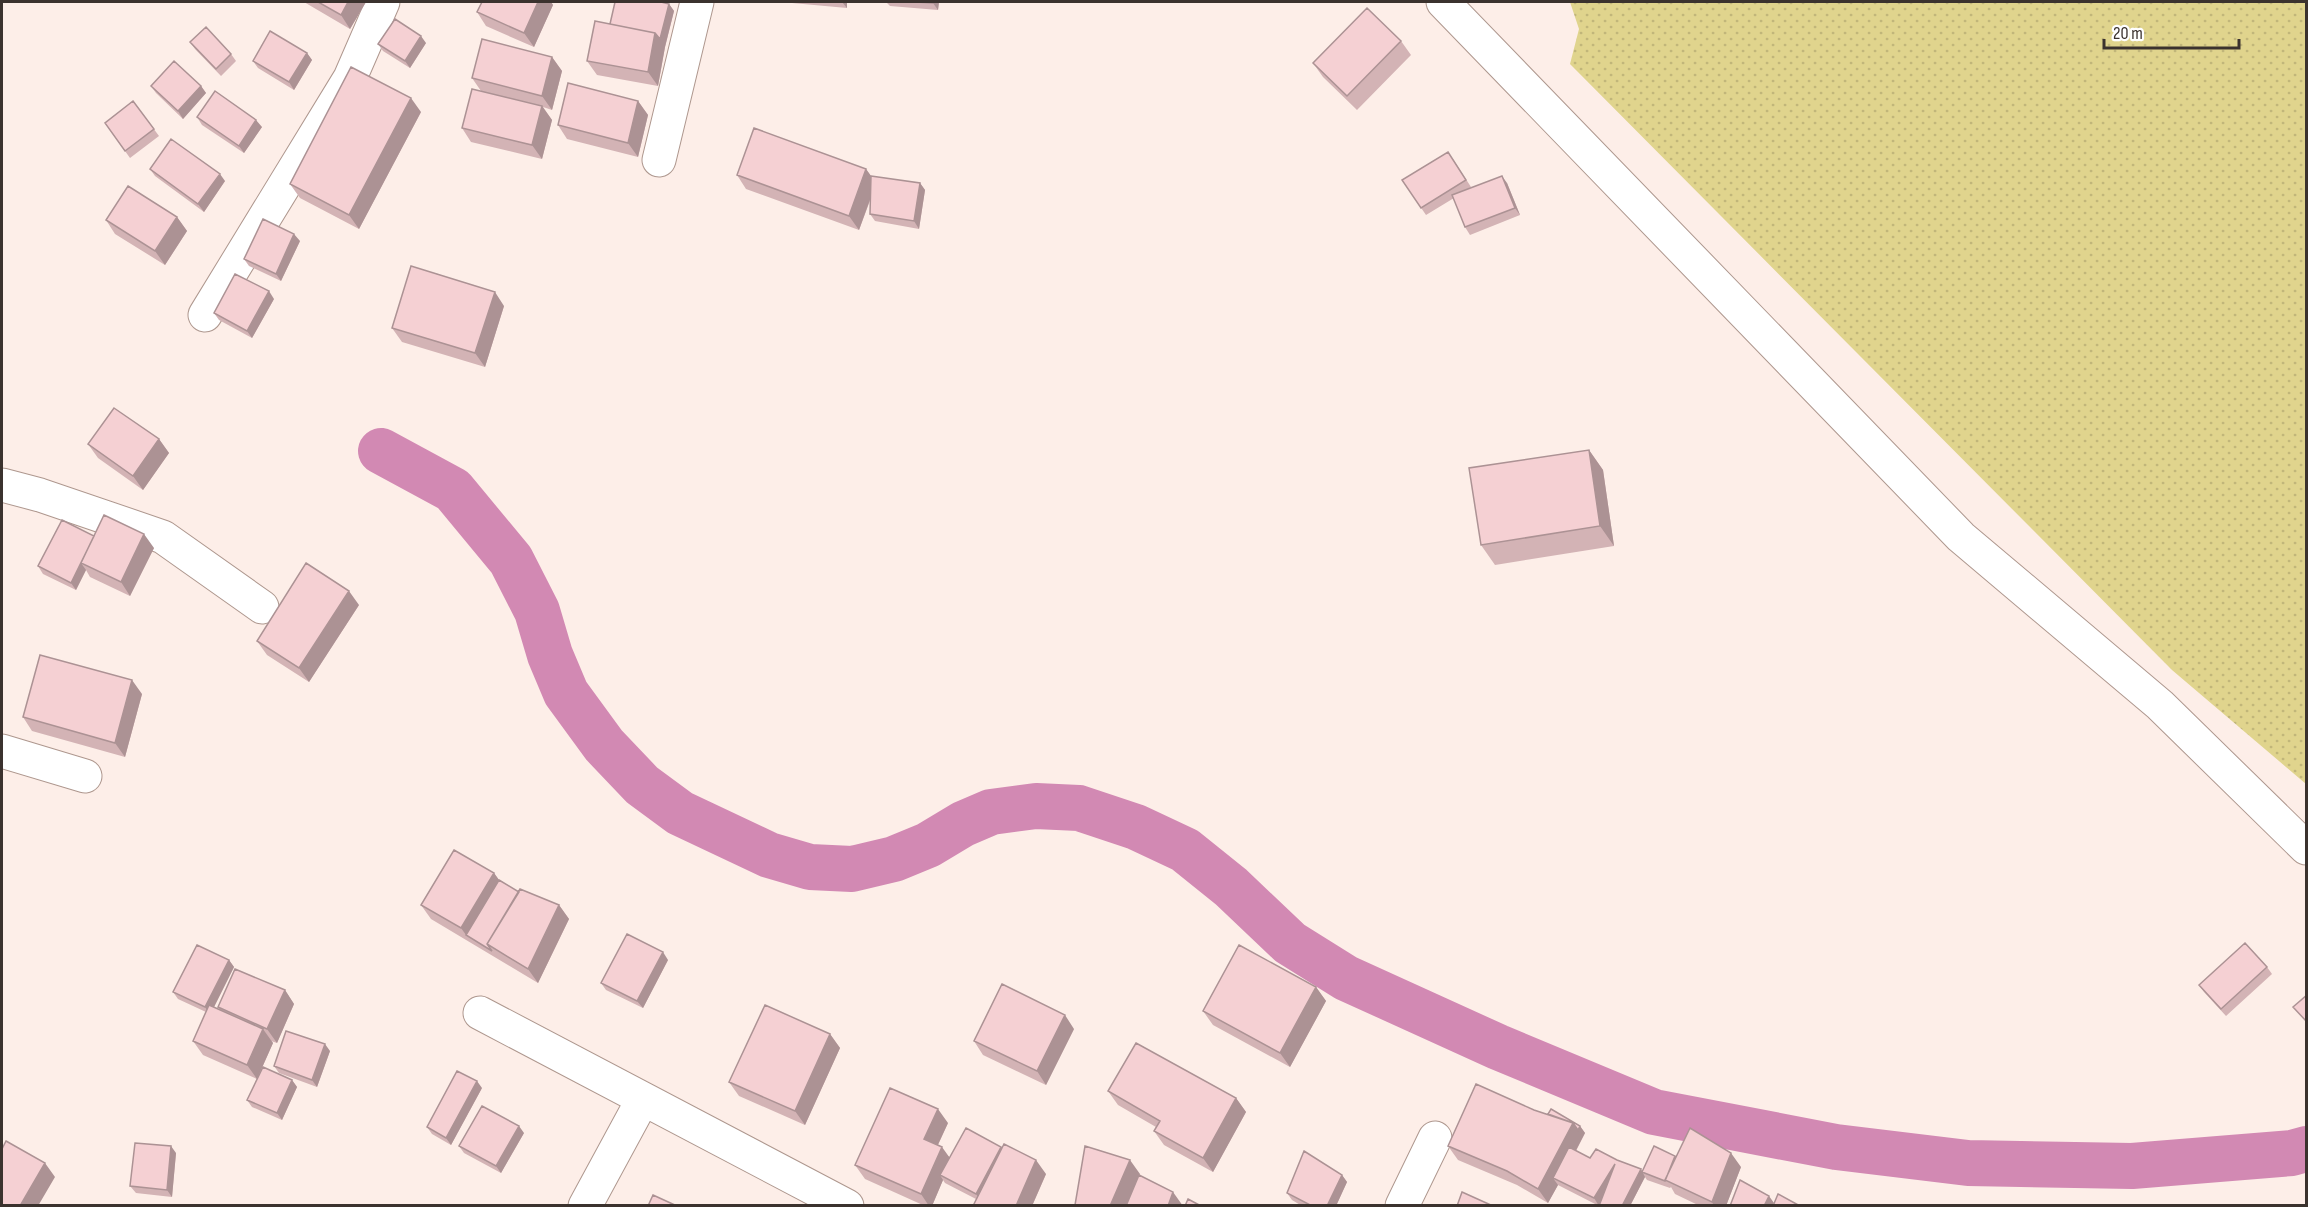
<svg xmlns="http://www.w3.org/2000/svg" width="2308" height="1207" font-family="'Sofia Sans Condensed',sans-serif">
  <defs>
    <pattern id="grass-dots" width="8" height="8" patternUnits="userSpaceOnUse" patternTransform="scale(1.5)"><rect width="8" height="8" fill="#e0d48d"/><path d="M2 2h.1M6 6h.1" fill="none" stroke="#c1b67a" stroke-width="1.8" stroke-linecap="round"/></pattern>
  </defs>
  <rect width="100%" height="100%" fill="#fdeee8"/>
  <path fill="url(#grass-dots)" d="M1570 2H2306V784L2172 670 1570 64 1579 29Z"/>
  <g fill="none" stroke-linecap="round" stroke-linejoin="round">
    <path stroke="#d289b3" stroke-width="46" d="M381 451 453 490 511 560 537 611 550 655 566 693 604 745 642 785 680 813 769 855 810 867 852 869 894 859 928 845 963 824 991 812 1036 806 1079 808 1136 827 1185 850 1231 887 1290 943 1346 978 1498 1047 1654 1112 1836 1147 1968 1163 2132 1166 2292 1153 2306 1149"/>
    <g stroke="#ae978e" stroke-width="35">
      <path id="minor" d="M1443 2 1961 537 2160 705 2306 848
        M659 160 697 2
        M205 315 350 78 383 2
        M2 485 40 495 163 537 262 607
        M2 751 85 776
        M480 1013 847 1206
        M585 1206 643 1099
        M1402 1206 1435 1138"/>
    </g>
    <use href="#minor" stroke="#fff" stroke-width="33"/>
  </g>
  <path fill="#d3b3b5" d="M304 2H366L350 29Z
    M482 2H551L553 5 534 47 486 26 477 12Z
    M781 2H847V8Z
    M886 2H939L938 10 890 6Z
    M669 4 674 11 665 47 658 86 597 75 587 61 610 24Z
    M1401 41 1411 55 1357 110 1323 77 1313 63Z
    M190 42 231 54 236 61 221 76 195 49Z
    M426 43 410 68 383 51 378 44Z
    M307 53 312 60 294 90 258 68 253 61Z
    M552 57 562 71 552 110 543 107 552 120 542 159 471 142 462 128 481 91 472 78Z
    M151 86H201L206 93 183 119 156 93Z
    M133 101 159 136 130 158 105 123Z
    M638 101 648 115 638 157 567 139 558 125Z
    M421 112 359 229 300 198 290 184Z
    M197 117 262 127 244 153 202 125Z
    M1453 159 1471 187 1466 190 1507 183 1520 215 1470 235 1465 227 1454 198 1426 215 1402 180Z
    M150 169 225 181 204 212 155 176Z
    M866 169 871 176 920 183 925 190 919 229 875 221 870 214 871 198 859 230 746 189 737 175Z
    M177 217 187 231 165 265 115 234 106 220Z
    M300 241 281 281 249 266 244 259Z
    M274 299 252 338 219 320 214 313Z
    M504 306 485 367 402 342 392 328Z
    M159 439 169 453 143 490 98 458 88 444Z
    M1589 450 1603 470 1614 546 1495 565 1481 545Z
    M94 536 154 548 130 596 90 577 86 570 76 590 43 574 38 566Z
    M359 605 309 682 267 655 257 641Z
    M142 694 125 757 32 731 23 717Z
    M494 873 499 880 519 892 559 905 569 919 538 983 431 919 421 905Z
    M229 960 234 967 214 1007 220 1010 218 1007 285 990 294 1004 277 1043 271 1041 273 1043 257 1079 203 1055 193 1041 206 1012 178 999 173 992Z
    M668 960 643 1008 606 990 601 983Z
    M2267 967 2272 974 2226 1016 2204 992 2199 985Z
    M1316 987 1326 1001 1290 1067 1213 1025 1203 1011Z
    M1074 1029 1046 1085 983 1055 974 1041Z
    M830 1034 840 1048 805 1125 739 1096 729 1082Z
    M330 1051 317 1087 279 1073 274 1066Z
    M292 1080 297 1087 282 1120 252 1107 247 1100Z
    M482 1088 451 1145 432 1134 427 1127Z
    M1108 1091 1236 1098 1246 1112 1213 1172 1164 1145 1154 1131 1156 1127 1118 1105Z
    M948 1123 938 1145 950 1158 1046 1174 1032 1206H973L976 1199 945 1183 943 1180 932 1206H925L865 1179 855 1165Z
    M1580 1126 1585 1133 1576 1151 1590 1158 1617 1160 1643 1171 1675 1156 1676 1157 1741 1167 1726 1206H1700L1675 1194 1671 1187 1670 1188 1647 1180 1645 1177 1630 1206H1599L1558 1185 1548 1203 1517 1185 1458 1160 1448 1146Z
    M524 1133 501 1173 464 1153 459 1146Z
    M176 1153 172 1197 136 1193 130 1186Z
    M1342 1175 1347 1182 1336 1206H1302L1292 1200 1287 1193Z"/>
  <path fill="#ac9294" d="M348 2H366L350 29 341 15Z
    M538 2H551L553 5 534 47 524 33Z
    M842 2H847V8Z
    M933 2H939L938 10 933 3Z
    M669 4 674 11 665 47 658 86 648 72 655 33Z
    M421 36 426 43 410 68 405 61Z
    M307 53 312 60 294 90 289 82Z
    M552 57 562 71 552 110 542 96Z
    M201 86 206 93 183 119 178 111Z
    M411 98 421 112 359 229 349 215Z
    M638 101 648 115 638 157 628 143Z
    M542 106 552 120 542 159 532 145Z
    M256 120 262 127 244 153 239 146Z
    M866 169 876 183 859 230 849 216Z
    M220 174 225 181 204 212 198 204Z
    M1502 176 1507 183 1520 215 1515 208Z
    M920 183 925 190 919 229 914 221Z
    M177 217 187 231 165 265 155 251Z
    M294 234 300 241 281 281 276 274Z
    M269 291 274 299 252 338 247 331Z
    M495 292 504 306 485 367 475 353Z
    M159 439 169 453 143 490 133 476Z
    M1589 450 1603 470 1614 546 1600 526Z
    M144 534 154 548 130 596 121 582Z
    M81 563 86 570 76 590 71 583Z
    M349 591 359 605 309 682 299 668Z
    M132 680 142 694 125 757 115 743Z
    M494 873 504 887 466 935 461 928Z
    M559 905 569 919 538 983 528 969Z
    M663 952 668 960 643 1008 637 1001Z
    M229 960 234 967 210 1015 205 1007Z
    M1316 987 1326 1001 1290 1067 1280 1053Z
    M285 990 294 1004 277 1043 267 1029Z
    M1065 1015 1074 1029 1046 1085 1037 1071Z
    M263 1029 273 1043 257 1079 247 1065Z
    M830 1034 840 1048 805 1125 795 1111Z
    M325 1044 330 1051 317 1087 312 1080Z
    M292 1080 297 1087 282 1120 277 1113Z
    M477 1081 482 1088 451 1145 446 1138Z
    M1236 1098 1246 1112 1213 1172 1203 1158Z
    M938 1109 948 1123 934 1153 924 1139Z
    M1573 1123 1580 1126 1585 1133 1560 1181 1553 1178 1558 1185 1548 1203 1538 1189Z
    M519 1126 524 1133 501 1173 496 1166Z
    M171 1146 176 1153 172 1197 167 1190Z
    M942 1147 952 1161 940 1175 943 1180 932 1206H929L921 1194Z
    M1001 1147 981 1201 976 1194Z
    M1731 1153 1741 1167 1726 1206H1714L1712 1202Z
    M1036 1160 1046 1174 1032 1206H1016Z
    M1130 1160 1140 1174 1126 1206H1110Z
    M45 1163 55 1177 38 1206H20Z
    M1615 1164 1599 1206 1594 1198Z
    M1641 1169 1645 1177 1630 1206H1622Z
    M1342 1175 1347 1182 1336 1206H1327Z
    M1173 1192 1183 1206H1168Z
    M1769 1196 1774 1203 1773 1206H1764Z"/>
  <path fill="#f5d0d3" stroke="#ac9294" stroke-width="1.5" d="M318 2H348L341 15Z
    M482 2H538L524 33 477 12Z
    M615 2H661L669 4 660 39 655 33 610 24Z
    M915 2H933V3Z
    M1367 8 1401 41 1347 96 1313 63Z
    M395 19 421 36 405 61 378 44Z
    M595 21 655 33 648 72 587 61Z
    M206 27 231 54 216 69 190 42Z
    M270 31 307 53 289 82 253 61Z
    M482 39 552 57 542 96 472 78Z
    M174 61 201 86 178 111 151 86Z
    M351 67 411 98 349 215 290 184Z
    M568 83 638 101 628 143 558 125Z
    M472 89 542 106 532 145 462 128Z
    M215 91 256 120 239 146 197 117Z
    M133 101 154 129 125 151 105 123Z
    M754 128 866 169 849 216 737 175Z
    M171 139 220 174 198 204 150 169Z
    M1448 152 1466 180 1421 208 1402 180Z
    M871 176 920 183 914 221 870 214Z
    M1502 176 1515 208 1465 227 1452 195Z
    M128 186 177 217 155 251 106 220Z
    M263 219 294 234 276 274 244 259Z
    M411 266 495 292 475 353 392 328Z
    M235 274 269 291 247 331 214 313Z
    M114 408 159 439 133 476 88 444Z
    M1589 450 1600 526 1481 545 1469 468Z
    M104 515 144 534 121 582 81 563Z
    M62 520 94 536 71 583 38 566Z
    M306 563 349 591 299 668 257 641Z
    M40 655 132 680 115 743 23 717Z
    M454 850 494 873 461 928 421 905Z
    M499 880 519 892 487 944 492 951 466 935Z
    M520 889 559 905 528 969 487 944Z
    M627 934 663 952 637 1001 601 983Z
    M2245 943 2267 967 2221 1009 2199 985Z
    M197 945 229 960 205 1007 173 992Z
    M1239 945 1316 987 1280 1053 1203 1011Z
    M235 969 285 990 267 1029 218 1007Z
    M1002 984 1065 1015 1037 1071 974 1041Z
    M2307 995V1022L2293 1007Z
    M209 1005 263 1029 247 1065 193 1041Z
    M765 1005 830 1034 795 1111 729 1082Z
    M286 1031 325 1044 312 1080 274 1066Z
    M1136 1043 1236 1098 1203 1158 1154 1131 1160 1121 1108 1091Z
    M263 1067 292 1080 277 1113 247 1100Z
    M457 1071 477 1081 446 1138 427 1127Z
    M1476 1084 1534 1110 1573 1123 1538 1189 1507 1171 1448 1146Z
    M890 1088 938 1109 924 1139 942 1147 921 1194 855 1165Z
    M482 1106 519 1126 496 1166 459 1146Z
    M1551 1109 1580 1126 1578 1130 1573 1123 1548 1114Z
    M966 1128 1001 1147 976 1194 940 1175Z
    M1690 1128 1731 1153 1712 1202 1665 1180Z
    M6 1141 45 1163 20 1206H2V1149Z
    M135 1143 171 1146 167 1190 130 1186Z
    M1004 1144 1036 1160 1016 1206H973Z
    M1085 1146 1130 1160 1110 1206 1075 1205Z
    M1654 1146 1675 1156 1665 1181 1642 1172Z
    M1569 1147 1590 1158 1596 1149 1617 1160 1641 1169 1622 1206H1599L1615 1164 1594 1198 1553 1178Z
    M1304 1151 1342 1175 1327 1206H1312L1287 1193Z
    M1139 1175 1173 1192 1168 1206H1126Z
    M1740 1180 1769 1196 1764 1206H1730Z
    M1462 1192 1493 1206H1457Z
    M1778 1194 1800 1206H1773Z
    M653 1195 677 1206H648Z
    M1188 1199 1201 1206H1185Z"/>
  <rect width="2308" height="1207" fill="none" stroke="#3b322e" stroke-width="6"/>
  <path d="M2104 39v9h135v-9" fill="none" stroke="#3b322e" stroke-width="3"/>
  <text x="2113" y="39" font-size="18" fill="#3b322e" stroke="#ffffff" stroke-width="4.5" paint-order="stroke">20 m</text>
</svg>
